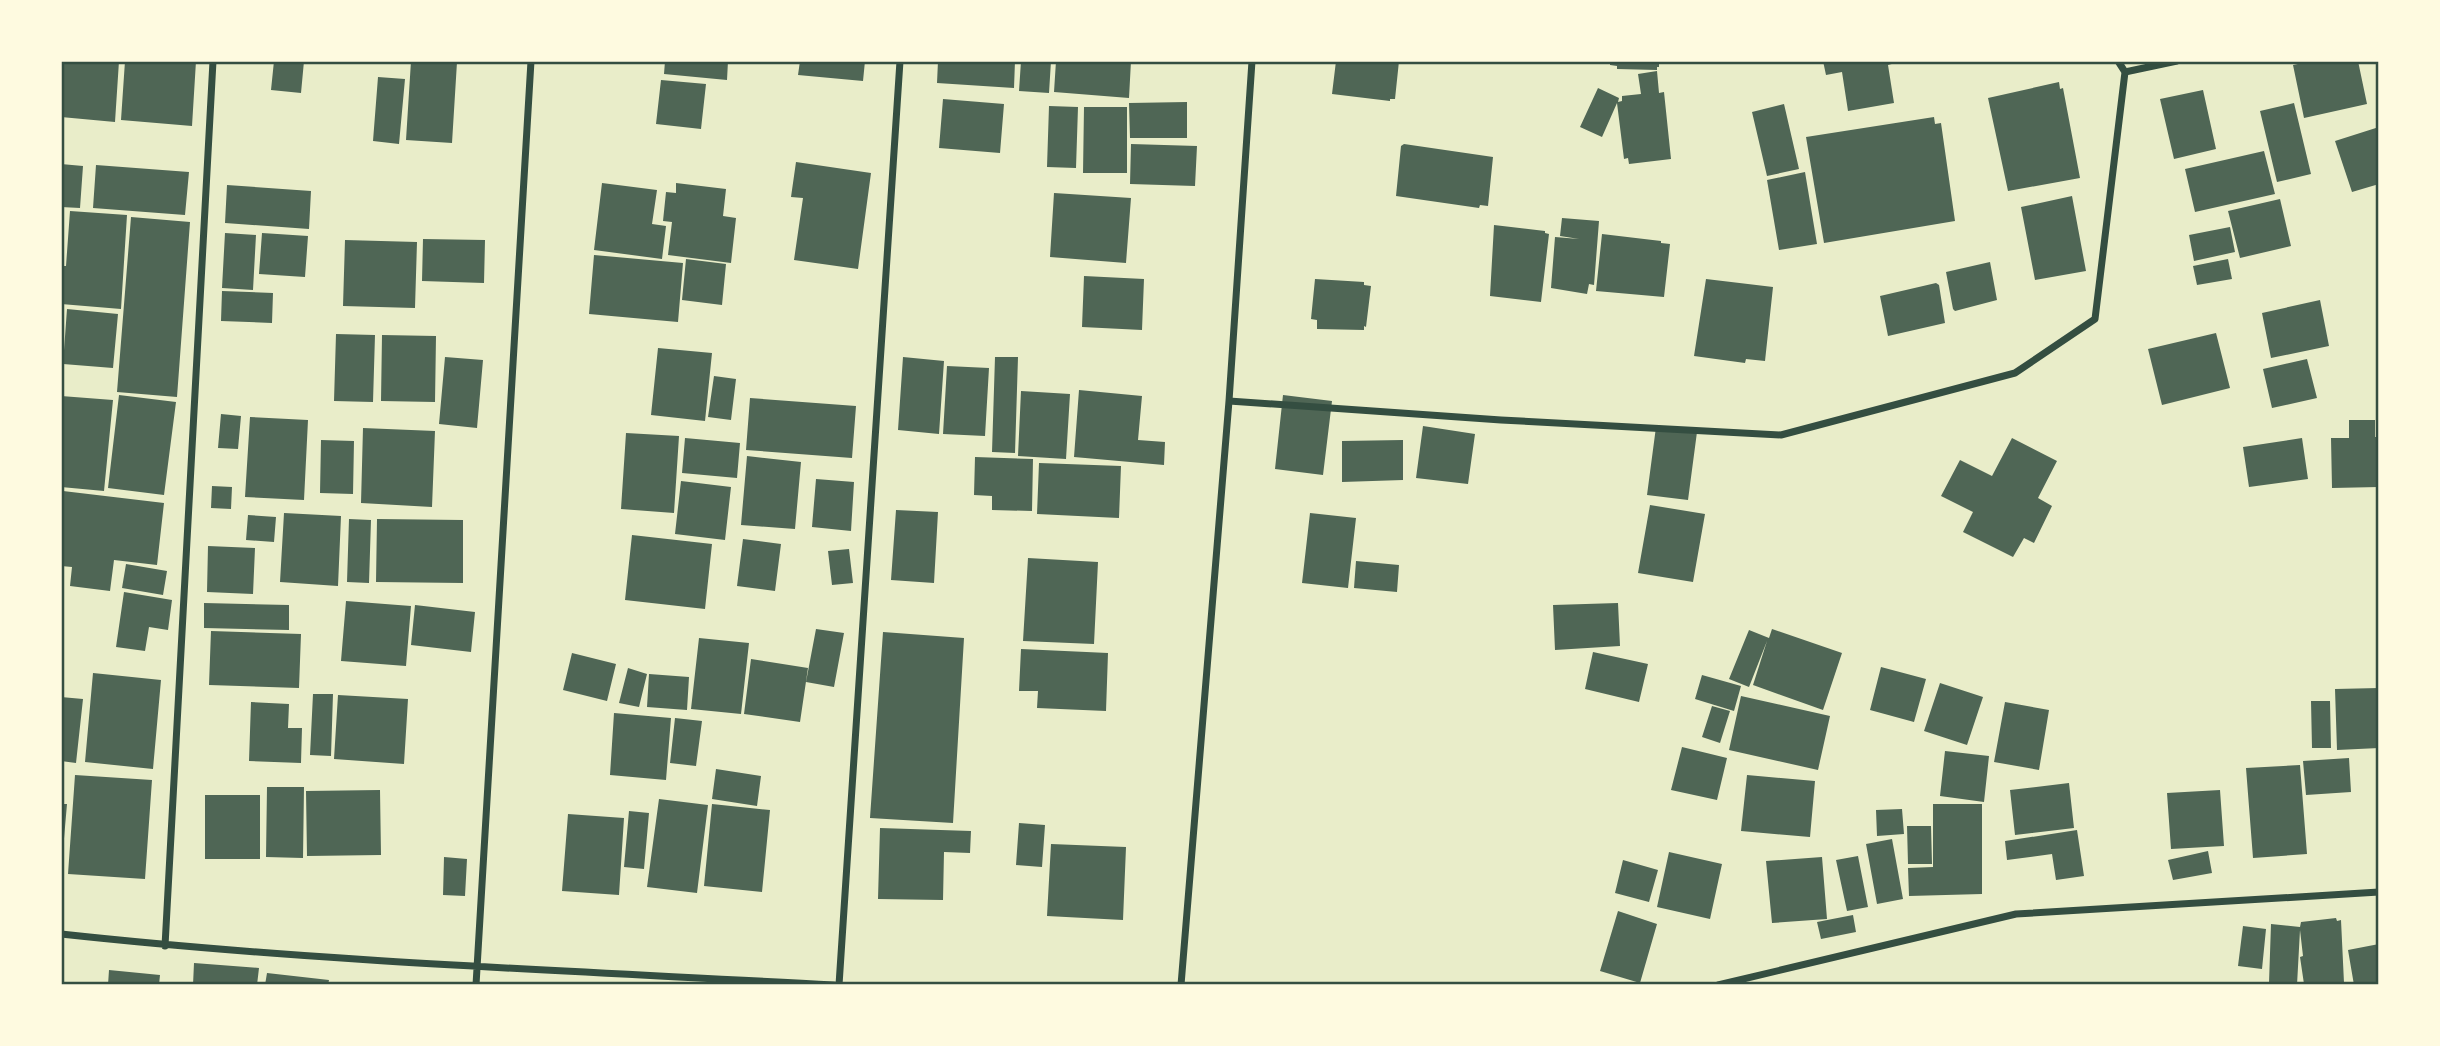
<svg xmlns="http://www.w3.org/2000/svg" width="2440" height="1046" font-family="Mulish,sans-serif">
  <rect width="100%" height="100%" fill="#e9edc9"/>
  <path fill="#4f6655" d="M61 61H119L115 122 61 117Z
    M125 61H196L192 126 121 120Z
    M274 61H304L301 93 271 90Z
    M411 61 457 62 452 143 406 140Z
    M665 61H728L727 80 664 74Z
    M800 61H865L863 81 798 75Z
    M938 61H1015L1014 88 937 83Z
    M1021 61H1051L1049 93 1019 91Z
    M1056 61H1131L1129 98 1054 92Z
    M1336 61H1399L1395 99H1390V101L1332 94Z
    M1610 61H1659V67H1657V70L1617 69V66L1610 65Z
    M1823 61H1903L1888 65 1894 103 1848 111 1842 72 1826 75Z
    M2312 61H2358L2367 104 2304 118 2293 65Z
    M1657 71 1659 93 1664 92 1671 159 1629 164 1628 158 1624 159 1617 103 1602 137 1580 127 1598 88 1619 98 1618 102 1622 101V96L1641 94 1638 74Z
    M378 77 405 79 399 144 373 141Z
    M661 80 706 84 701 129 656 124Z
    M2059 82 2060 89 2063 88 2080 178 2008 191 1988 98Z
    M2203 90 2216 149 2174 159 2160 99Z
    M943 99 1004 104 1000 153 939 148Z
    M1187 102V138H1130L1129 103Z
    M2294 103 2311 174 2277 182 2260 111Z
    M1784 104 1799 169 1767 176 1752 112Z
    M1049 106 1078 107 1076 168 1047 167Z
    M1084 107H1127V173H1083Z
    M1934 117 1935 124 1941 123 1955 221 1824 243 1806 137Z
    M2379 127V184L2352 192 2335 141Z
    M1131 144 1197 146 1195 186 1130 184Z
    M1404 144 1493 157 1488 206 1480 205 1479 208 1396 196 1401 146Z
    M2264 151 2275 194 2195 212 2185 169Z
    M796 162 871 173 858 269 794 260 803 198 791 197Z
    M61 164 83 166 80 208 61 207Z
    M96 165 189 172 185 215 93 208Z
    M1805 172 1817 244 1779 250 1767 180Z
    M602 183 657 190 652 224 666 226 662 259 594 250Z
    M676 183 726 189 723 216 736 218 731 263 668 255 672 222 663 221 666 192 676 193Z
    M227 185 311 191 309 229 225 223Z
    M1054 193 1131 198 1126 263 1050 257Z
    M2072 196 2086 271 2035 280 2021 207Z
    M2280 199 2291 246 2240 258 2228 211Z
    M70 211 127 215 121 309 61 304V266H66Z
    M131 217 190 222 177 397 117 392Z
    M1562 218 1599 221 1594 285 1589 284 1587 294 1551 288 1555 237 1579 239 1560 236Z
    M1494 225 1545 231V233L1549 234 1541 302 1490 296Z
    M2230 227 2235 252 2194 261 2189 235Z
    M225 233 256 235 253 290 222 288Z
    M262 233 308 236 305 277 259 274Z
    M1602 234 1661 241V243L1670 244 1664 297 1596 291Z
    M423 239 485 240 484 283 422 281Z
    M345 240 417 242 415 308 343 306Z
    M594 255 683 263 678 322 589 314Z
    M686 259 726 264 722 305 682 300Z
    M2228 259 2232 279 2197 285 2193 266Z
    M1990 262 1997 300 1955 311 1953 309 1946 272Z
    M1084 276 1144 279 1142 330 1082 327Z
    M1315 279 1364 282V285L1371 286 1366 327 1364 326V330L1317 329V320L1311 319Z
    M1706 279 1773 287 1765 361 1746 359 1745 363 1694 356Z
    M1936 283 1939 285 1945 323 1888 336 1880 296Z
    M222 291 273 293 272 323 221 321Z
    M2320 300 2329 346 2271 358 2262 313Z
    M67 309 118 314 113 368 63 364Z
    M2216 333 2230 388 2162 405 2148 349Z
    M336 334 375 335 373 402 334 401Z
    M382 335 436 336 435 402 381 401Z
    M658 348 712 353 705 421 651 415Z
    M445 357 483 360 477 428 439 424Z
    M903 357 944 361 939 434 898 430Z
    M995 357H1018L1015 453 992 452Z
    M2307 359 2317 398 2272 408 2263 369Z
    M947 366 989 368 985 436 943 434Z
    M714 376 736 379 731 420 708 417Z
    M1079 390 1142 396 1138 440 1165 442 1164 465 1074 457Z
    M1021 391 1070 394 1066 459 1018 456Z
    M119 395 176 402 164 495 108 488Z
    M1283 395 1332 401 1323 475 1275 469Z
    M61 396 113 400 104 491 61 487Z
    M750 398 856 406 852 458 746 450Z
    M221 414 241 416 238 449 218 448Z
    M250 417 308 420 304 500 245 497Z
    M2349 420H2375V437H2379V487L2332 488 2331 438H2349Z
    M1423 426 1475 434 1468 484 1416 478Z
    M1656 427 1697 432 1688 500 1647 495Z
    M363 428 435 431 432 507 361 503Z
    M626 433 679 436 674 513 621 509Z
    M685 438 740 443 737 478 682 473Z
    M2012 438 2057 461 2038 498 2052 506 2034 543 2024 538 2013 557 1963 532 1973 512 1941 496 1960 460 1992 476Z
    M2302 438 2308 479 2249 487 2243 447Z
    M321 440 354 441 353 494 320 493Z
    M1403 440V480L1342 482V441Z
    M747 456 801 462 795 529 741 525Z
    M975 457 1033 459 1032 511 992 510V496L974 495Z
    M1039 463 1121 466 1119 518 1037 514Z
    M816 479 854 482 851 531 812 527Z
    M681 481 731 487 725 540 675 534Z
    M212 486 232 487 231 509 211 508Z
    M63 491 164 503 157 565 114 560 110 591 70 586 72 567 61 566Z
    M1650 505 1705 514 1693 582 1638 573Z
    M896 510 938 512 934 583 891 580Z
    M284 513 341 516 338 586 280 582Z
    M1310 513 1356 518 1348 588 1302 583Z
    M248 515 276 517 274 542 246 540Z
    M349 519 371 520 369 583 347 582Z
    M377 519 463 520V583L376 582Z
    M632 535 712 544 705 609 625 600Z
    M743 539 781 544 775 591 737 586Z
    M208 546 255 548 253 594 207 592Z
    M849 549 853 583 832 585 828 551Z
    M1028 558 1098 562 1094 644 1023 641Z
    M1356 561 1399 565 1397 592 1354 588Z
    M126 564 167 571 163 595 122 588Z
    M124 592 172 600 168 630 149 627 145 651 116 647Z
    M346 601 411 606 406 666 341 661Z
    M204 603 289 605V630L204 628Z
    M1618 603 1620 646 1555 650 1553 605Z
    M415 605 475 612 471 652 411 645Z
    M816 629 844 633 834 687 806 682Z
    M1772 629 1842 653 1823 710 1753 685 1767 641 1749 687 1729 679 1749 630 1769 638Z
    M211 631 301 634 299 688 209 685Z
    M883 632 964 638 953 823 870 818Z
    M699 638 749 643 741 714 691 709Z
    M1021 649 1108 653 1106 711 1037 708 1038 691H1019Z
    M1593 652 1648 664 1639 702 1585 689Z
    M572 653 616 664 607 701 563 690Z
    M751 659 808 668 800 722 744 714Z
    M1881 667 1926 679 1914 722 1870 710Z
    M628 668 647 674 639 707 619 703Z
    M93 673 161 680 153 769 85 762Z
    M649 674 689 677 687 710 647 707Z
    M1702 675 1741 686 1734 711 1695 699Z
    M1940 683 1983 697 1967 745 1924 731Z
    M2379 688V748L2337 750 2335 689Z
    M313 694H333L331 756 310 755Z
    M338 695 408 699 404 764 334 759Z
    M1741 696 1830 716 1818 770 1729 750Z
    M61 697 83 699 76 763 61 761Z
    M2311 701H2330L2331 748H2312Z
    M251 702 289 704 288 728H302L301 763 249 761Z
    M2005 702 2049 710 2039 770 1994 762Z
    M1712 706 1730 711 1720 743 1702 737Z
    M614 713 671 718 666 780 610 775Z
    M675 718 702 721 696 766 670 763Z
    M1682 747 1727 758 1717 800 1671 790Z
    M1945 751 1989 756 1984 802 1940 796Z
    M2349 758 2351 792 2306 795 2303 761Z
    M2300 765 2307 854 2253 858 2246 768Z
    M716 769 761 776 757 806 712 799Z
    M75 775 152 780 145 879 68 874Z
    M1747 775 1815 781 1810 837 1741 831Z
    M2069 783 2074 828 2015 835 2010 790Z
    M267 787H304L303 858 266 857Z
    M380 790 381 855 307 856 306 791Z
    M2220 790 2224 846 2171 849 2167 793Z
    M205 795H260V859H205Z
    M659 799 708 805 697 893 647 887Z
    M61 804H67L63 850H61Z
    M712 804 770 810 762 892 704 886Z
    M1933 804H1982V894L1909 896 1908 868 1933 867Z
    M1902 809 1904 834 1877 836 1876 810Z
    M629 811 649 813 644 869 624 867Z
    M568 814 624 818 619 895 562 891Z
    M1019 823 1045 825 1042 867 1016 865Z
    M1907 826H1931L1932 864H1908Z
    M880 828 971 831 970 853 944 852 943 900 878 899Z
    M2077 830 2084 876 2056 880 2052 854 2007 860 2005 841Z
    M1892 839 1903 899 1877 904 1866 844Z
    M1051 844 1126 847 1123 920 1047 916Z
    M2208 851 2212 873 2173 880 2168 860Z
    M1669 852 1722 864 1710 919 1657 907Z
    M1858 856 1868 907 1847 911 1836 860Z
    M444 857 467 859 465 896 443 895Z
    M1822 857 1827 919 1772 923 1766 861Z
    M1623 860 1658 870 1649 902 1615 893Z
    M1618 911 1657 924 1640 983 1600 971Z
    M1853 915 1856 932 1821 939 1817 922Z
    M2336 918 2337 921 2341 920 2344 983 2304 984 2300 957 2303 956 2300 930 2297 985 2269 983 2271 924 2300 927 2301 922Z
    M2243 926 2266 929 2262 969 2238 966Z
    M2379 944V985H2354L2348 950Z
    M194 963 259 968 257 985H193Z
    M109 970 160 975 159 985H108Z
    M267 973 329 980 328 985H265Z"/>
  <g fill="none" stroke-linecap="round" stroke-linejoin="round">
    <path stroke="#344e41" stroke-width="7" d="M2125 72 2177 61
      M1229 401 1501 420 1781 435 2015 373 2095 319 2125 72 2118 61
      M61 934C318 962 576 971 834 985
      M165 946 213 61
      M476 985 531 61
      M839 985 900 61
      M1181 985 1229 401 1252 61
      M1718 985 2016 914 2379 892"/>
  </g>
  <rect width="2440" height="1046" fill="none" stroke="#fefae0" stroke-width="126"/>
  <rect x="63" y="63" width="2314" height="920" fill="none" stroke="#344e41" stroke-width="2.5"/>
</svg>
